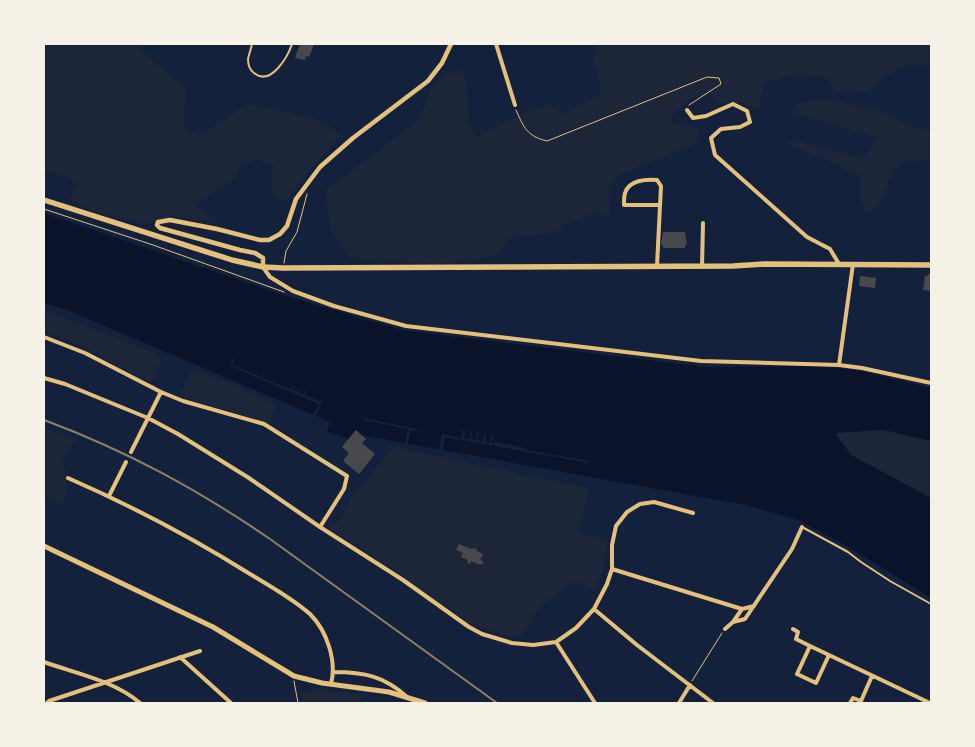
<svg xmlns="http://www.w3.org/2000/svg" width="975" height="747" font-family="'Asap Condensed',sans-serif">
  <rect width="100%" height="100%" fill="#14213d"/>
  <path fill="#1d2539" d="M44 44H134L186 89 184 130 199 135 248 104 278 109 325 122 340 136C322 159 302 178 286 202L273 197V165L257 159 241 165 232 181 194 205 216 222 171 216 149 224 96 213 70 199 76 184 61 175 44 172Z
    M599 44H931V65H908L886 76 867 91 835 93 827 78C806 75 784 75 765 84L761 94 760 111 740 102 720 103 710 94 690 99 672 115V122L699 129 697 143 619 175 609 186 610 217 594 213 566 224 556 232 544 234 512 236 495 256 438 264 350 258 332 232 326 202 327 189 416 122 424 108 433 84 445 74 461 70 466 81 469 122 476 137 527 111 548 104 565 114 602 93 593 59Z
    M831 99 884 112 894 119 926 130H931V160L906 161 893 170 881 202 868 214 861 205 860 176 789 144 792 139 849 154 866 157 876 137 790 113 798 103Z
    M44 311 116 337 157 354 161 360 151 383 78 345 44 332Z
    M192 369 237 386 278 405 269 423 179 396Z
    M44 428 76 439 62 457 68 483 64 505 44 496Z
    M883 430 931 441V498L851 455 834 433Z
    M393 447 588 488 580 532 607 541 604 568 595 589 573 581 539 607 522 636 515 638 471 624 346 538 330 529 329 525 338 522 355 491 362 486Z
    M322 689 363 695 360 703H303L298 692Z"/>
  <path fill="#0b132b" d="M44 213 280 294 402 330 706 367 821 366 862 371 931 388V441L883 430 835 433 851 455 931 498V598L845 545 799 520 745 505 371 437 361 435 356 430 349 439 327 431 330 422 67 310 44 303Z"/>
  <path fill="#14213d" d="M233 358 235 359 232 366 237 367 240 361 238 368 243 370 246 363 244 370 249 372 251 365 250 373 255 375 258 368 256 375 261 377 265 371 262 378 267 380 270 373 268 380 273 382 276 376 274 383 279 385 283 378 280 385 285 387 288 380 286 387 291 390 295 383 293 390 298 392 301 386 299 393 303 395 307 388 305 395 322 402 315 418 313 417 319 404 230 366Z
    M363 418 417 429V431L410 430 408 444H405L408 429 363 420Z
    M463 430 465 431 464 438 469 439 470 431 472 432 471 439 476 440 477 432 479 433 478 441H483L484 434H486L485 442 490 443 491 435H493L492 443 494 444 495 442 506 444V446L507 444 526 448V450L590 461 589 463 445 437 442 453 439 452 442 434 462 438Z"/>
  <path fill="#48494c" d="M300 44H314L309 57 306 56 305 60 295 58Z
    M663 232H685L687 245H685V248H663V245H661Z
    M928 274H931V291L923 290 925 276H928Z
    M860 276 876 278 875 288 859 286Z
    M356 430 366 439 362 443 375 454 359 474 343 461 349 453 342 447Z
    M459 544 472 549 476 548 477 551 483 554 480 560 483 561V564H478L471 561 470 564 467 563 468 560 461 557 463 553 456 550Z"/>
  <g fill="none" stroke-linecap="round" stroke-linejoin="round">
    <path stroke="#e5c07b" stroke-width="1" d="M516 110C524 128 527 136 547 141L707 77 719 78 721 84 689 105
      M44 209 153 245 284 292
      M284 263 286 251 297 232 307 194
      M294 681 298 703
      M692 681 722 633"/>
    <path stroke="#e5c07b" stroke-width="2" d="M252 44C251 49 249 54 248 59 248 64 250 70 254 73 271 87 288 56 292 44
      M802 527 848 552 861 562 890 581 931 604"/>
    <path stroke="#e5c07b" stroke-width="4" d="M496 44 515 105
      M687 110 693 118 706 116 733 104 747 111 750 122 740 127 721 129 711 138 715 155 807 237 830 249 839 264
      M657 266 661 186 657 180C646 179 629 180 625 193 624 196 624 202 624 205H660
      M702 266 703 223
      M263 267 270 277 293 291 334 306 406 326 701 361 839 365 862 368 931 383
      M44 337 85 353 161 392 183 401 264 424 347 476 344 489 320 527
      M839 365 853 264
      M44 378 65 384 148 418 178 434 249 478 320 527 403 580 469 627 482 634 512 643 533 645 556 642 576 628 594 609 607 584 612 569V545L616 526 627 512 640 504 654 502 693 513
      M131 452 161 392
      M68 478C132 506 191 537 250 574 270 586 292 598 310 614 327 631 337 661 331 684
      M109 496 126 462
      M612 569 742 609 754 606
      M594 609 637 645 713 703
      M733 622 742 609
      M725 629 733 622 745 619 792 549 802 527
      M793 629 798 632 796 639 810 646
      M556 642 595 703
      M829 655 816 683 797 674 810 646 930 703
      M180 657 231 703
      M44 662C75 673 115 681 140 703
      M334 672C364 672 384 676 407 697
      M47 703 49 701 200 651
      M679 703 690 685
      M850 703 853 698 861 701 872 676"/>
    <path stroke="#e5c07b" stroke-width="4.5" d="M263 267V258L255 253 240 250 160 228 157 225 158 222 170 220 217 229 260 240H269L280 234 287 226 296 199 320 167 353 138 428 81 442 63 451 44"/>
    <path stroke="#e5c07b" stroke-width="5" d="M44 546 213 627 294 676 322 683 389 692 425 703"/>
    <path stroke="#e5c07b" stroke-width="5.5" d="M44 200 232 260 263 267 283 268 733 266 764 264 931 265"/>
    <path stroke="#918062" stroke-width="2" d="M44 420C127 451 197 489 270 539L497 703"/>
  </g>
  <rect width="975" height="747" fill="none" stroke="#f6f1e7" stroke-width="90"/>
</svg>
